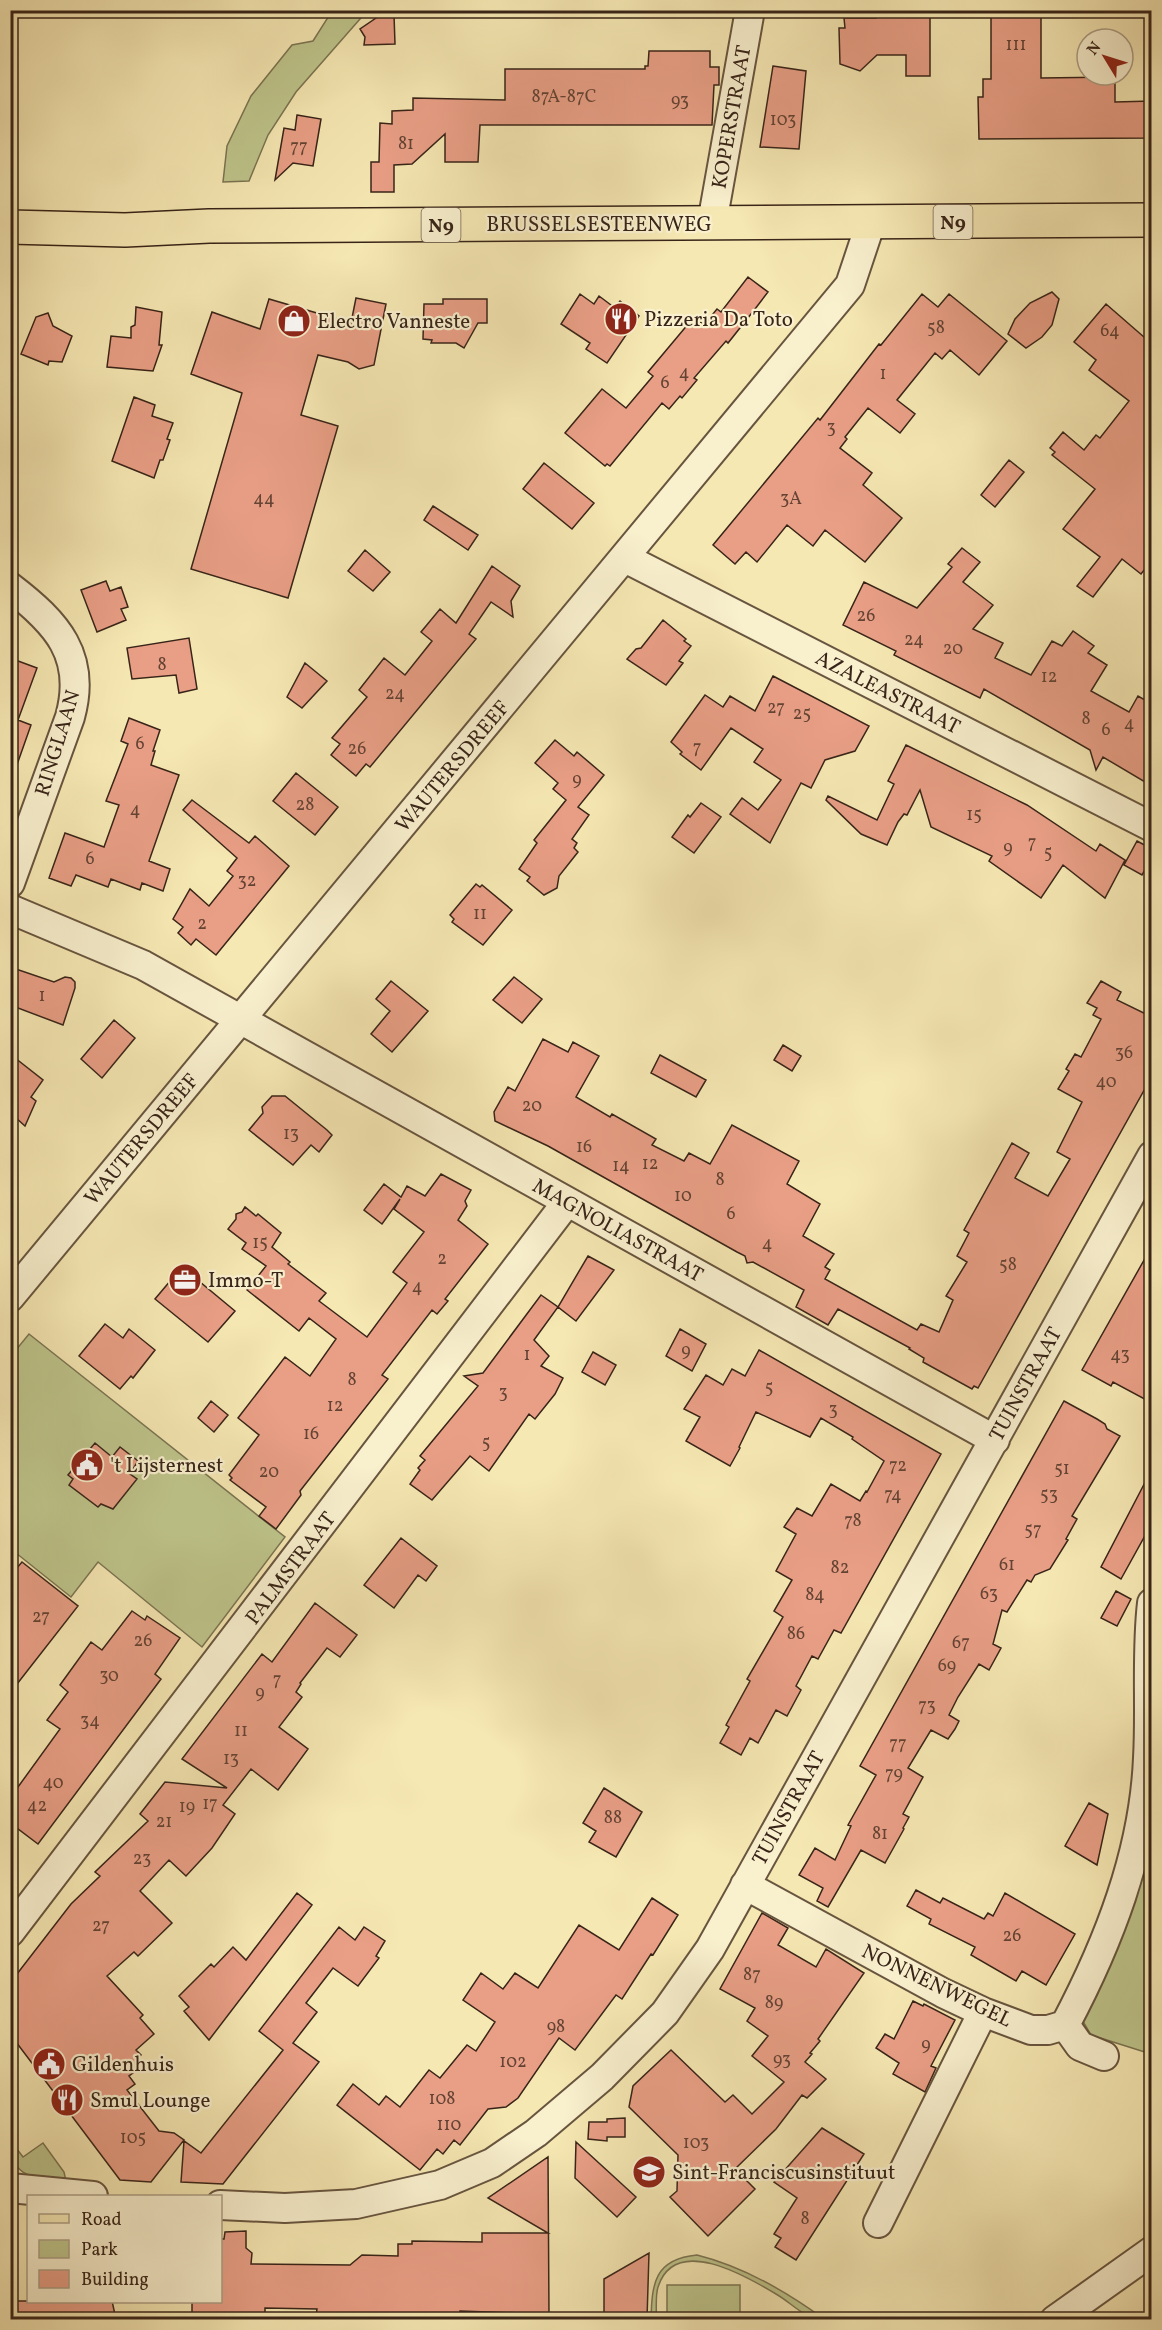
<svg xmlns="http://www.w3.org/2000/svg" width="1162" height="2330" font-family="Vollkorn,serif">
  <rect width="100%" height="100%" fill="#f6e8b3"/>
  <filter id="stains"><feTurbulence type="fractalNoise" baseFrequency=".00333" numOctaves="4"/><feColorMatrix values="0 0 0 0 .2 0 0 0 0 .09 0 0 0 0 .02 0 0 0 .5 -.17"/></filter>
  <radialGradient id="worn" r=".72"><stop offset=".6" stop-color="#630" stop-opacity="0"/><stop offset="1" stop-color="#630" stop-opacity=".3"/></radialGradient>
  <path fill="#bec58b" stroke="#7b7452" stroke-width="1.5" d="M332 11H367L296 92 268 135 249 181 223 182 227 146 251 96 292 45 313 41Z
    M29 1334 285 1537 202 1647 98 1562 71 1597 11 1549V1356Z
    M1151 1836V2054L1091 2035 1081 2018 1122 1928 1144 1872Z
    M10 2140 23 2157 43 2143 64 2172 66 2181C34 2177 11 2180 10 2140Z
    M697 2255C741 2266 787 2292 824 2319 805 2320 792 2303 776 2294 746 2276 675 2234 658 2287 655 2297 657 2309 656 2319H651C652 2284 654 2259 697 2255Z
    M667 2285H740V2319H667Z"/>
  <path fill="#e99f86" stroke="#382418" stroke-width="1.5" d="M991 10H1041V78L1115 77V102L1152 101V138L979 139 978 97H983V79H991Z
    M382 14 394 15 395 44 364 45 365 37 360 29Z
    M876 16H930V76H906V55H877L860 71 840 64 839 28H845L844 18H876Z
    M649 51H710V67H719V85H714L712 125H480L478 162H445V134L412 164 394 165V192H371V162H379L380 123 392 124V111L413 110V98L505 100V69H645V66H648Z
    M773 66 806 71 799 149 760 147Z
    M297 115 321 119 313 166 293 163 275 180 284 128 295 130Z
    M748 277 768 292 755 309 728 343 726 341 694 378 697 380 682 398 680 396 669 409 662 403 610 466 607 464 605 466 565 433 602 389 626 408 653 376 648 372 694 317 704 325 717 309 721 312Z
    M1052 292 1059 299 1052 325 1042 337 1026 348 1008 334 1015 319 1030 303Z
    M580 294 594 304 599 296 615 308 620 301 639 316 607 363 586 349 590 343 561 324Z
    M922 294 938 307 949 294 1007 341 979 375 950 350 942 359 935 353 897 400 915 414 900 433 868 408 845 437 847 439 840 448 872 473 863 485 902 518 865 562 825 530 813 546 787 525 757 562 746 552 735 564 713 545 818 418 820 420 879 344 881 345Z
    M356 298 386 304 374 365 359 369 348 362 318 355 301 415 338 426 288 598 191 569 242 393 191 374 212 312 260 329 269 299 351 323Z
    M443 299H487V323H478L464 348 456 343H431L432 340 423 339 424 304H443Z
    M1106 304 1152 344V560L1141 574 1122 559 1093 597 1077 586 1100 557 1063 529 1095 489 1052 455 1055 452 1050 448 1063 432 1084 450 1096 435 1100 438 1129 401 1089 370 1096 360 1074 342Z
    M136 307 162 312 159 345H162L153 371 107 367 111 336 131 338V327L135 325Z
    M48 313 53 326 72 336 62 362 49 361 48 365 21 354 36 317Z
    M134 397 155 405 152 416 173 423 167 439 170 440 163 460H160L154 478 112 461Z
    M1009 460 1024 472 995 507 981 495Z
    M544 463 594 503 572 529 523 489Z
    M433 506 478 535 468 550 424 520Z
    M962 548 980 562 963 582 993 605 973 629 1003 643 995 658 1031 675 1052 641 1062 646 1073 631 1094 646 1088 653 1107 665 1091 691 1129 712 1138 696 1152 704V771L1145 782 1103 757 1096 770 1090 750 984 689 980 698 894 655 896 651 843 625 864 582 917 608 952 567 948 564Z
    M365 550 390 572 373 591 348 571Z
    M492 566 520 586 511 601 513 617 491 602 469 634 476 639 370 767 366 764 356 776 331 755 340 744 332 738 367 697 359 690 384 658 405 675 432 641 421 632 440 609 456 623Z
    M106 581 110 591 121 587 128 607 121 609 126 620 97 632 81 590Z
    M663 620 686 639 684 641 691 646 679 661 683 663 666 685 627 659 636 649 641 648Z
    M189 638 197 689 179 693 176 675 132 679 127 648Z
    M10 658 37 668 18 720 31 725 13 776 10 775Z
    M305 663 327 681 302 708 287 697Z
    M773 676 869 726 855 751 825 760 811 788 801 783 770 843 730 814 742 798 758 810 781 780 754 762 763 749 731 728 701 770 680 754 682 752 671 742 705 695 723 707 730 696 755 711Z
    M129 718 160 730 153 751H155L151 765 179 775 149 861 170 869 163 891 142 883 140 890 111 879 108 887 76 875 71 886 49 878 65 833 104 847 119 805 106 801 128 744 121 741Z
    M555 740 574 756 577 752 604 775 578 807 589 815 572 839 577 843 574 848 578 852 559 876 557 888 544 895 527 881 530 877 519 869 537 843 534 840 566 800 553 789 558 783 535 763Z
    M906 745 1027 805 1096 851 1100 844 1125 860 1105 898 1063 865 1041 898 989 861 992 856 931 827 920 790 907 815 904 814 898 822 887 845 861 834 826 800 828 796 877 820 894 784 888 781Z
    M296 773 338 807 315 835 273 801Z
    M192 800 249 843 255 836 289 866 216 955 196 939 191 945 178 933 183 927 173 919 190 889 209 906 233 876 227 871 237 858 183 810Z
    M701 803 721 817 694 853 672 837 688 815 690 817Z
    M1137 841 1152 849V858L1142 875 1124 865Z
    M476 884 480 887 482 885 512 910 483 945 452 922 454 919 450 915Z
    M10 967 54 982 65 977 71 978 75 982V988L63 1025 10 1005Z
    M514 977 542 999 522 1023 493 1000Z
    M391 981 428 1011 392 1052 371 1034 390 1011 376 999Z
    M1101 981 1121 992 1117 1000 1152 1017V1076L978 1388 974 1386 972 1389 923 1362 924 1358 909 1349 910 1348 838 1309 828 1325 796 1307 804 1290 753 1262 747 1263 745 1256 737 1252 548 1146 495 1121 494 1112 508 1087 515 1091 543 1039 568 1052 573 1042 599 1056 576 1097 610 1117 612 1114 656 1139 652 1145 684 1161 689 1153 710 1164 732 1125 799 1161 787 1184 820 1204 803 1236 834 1254 825 1267 830 1270 825 1279 917 1330 921 1324 939 1332 953 1300 946 1296 967 1262 957 1256 969 1233 964 1230 1012 1143 1029 1153 1015 1178 1048 1196 1070 1159 1057 1152 1082 1102 1058 1089 1069 1071 1066 1069 1075 1054 1081 1057 1101 1019 1093 1015 1097 1008 1087 1003Z
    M114 1020 135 1038 102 1078 81 1059Z
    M783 1045 801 1056 792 1071 774 1060Z
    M10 1054 43 1080 31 1097 36 1101 25 1126 15 1117 10 1122Z
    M660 1055 706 1080 696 1097 651 1073Z
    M272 1096H285L327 1130 332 1135 319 1152 311 1145 293 1165 249 1130 263 1113 262 1107Z
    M441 1174 471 1190 465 1201 467 1206 458 1220 488 1244 445 1299 448 1301 437 1314 432 1310 382 1375 388 1379 300 1491 301 1495 276 1529 259 1516 266 1507 230 1480 232 1478 229 1475 259 1435 238 1418 285 1357 310 1376 336 1339 309 1318 299 1331 247 1290 266 1266 242 1249 246 1243 228 1229 236 1219V1214L242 1212 245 1207 256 1216 258 1214 281 1233 272 1247 290 1262 288 1264 326 1293 319 1301 367 1337 407 1283 393 1272 424 1232 394 1209 400 1199 382 1224 364 1210 384 1184 401 1197 407 1186 425 1196Z
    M1152 1246V1403L1113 1382 1111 1386 1082 1370Z
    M588 1256 614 1270 576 1321 558 1307Z
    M182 1267 235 1311 208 1342 155 1299Z
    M541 1295 558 1307 534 1340 549 1356 541 1366 563 1378 555 1394 535 1419 529 1414 489 1471 470 1456 432 1500 410 1484 420 1470 418 1468 425 1460 420 1456 478 1386 464 1376 483 1373Z
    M105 1324 123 1338 129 1329 155 1350 133 1378 131 1376 120 1389 79 1356Z
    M680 1329 706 1344 692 1371 666 1356Z
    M759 1350 941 1454 841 1633 834 1630 818 1659 812 1656 796 1686 801 1690 787 1716 776 1710 758 1743 750 1738 741 1755 720 1743 729 1727 726 1725 750 1681 747 1679 783 1617 774 1611 792 1580 776 1571 796 1534 784 1527 797 1508 812 1516 831 1484 860 1501 866 1491 867 1492 884 1461 852 1439 853 1437 821 1418 810 1437 756 1412 739 1447 740 1448 730 1466 686 1441 700 1417 684 1409 706 1375 723 1385 732 1369 745 1376Z
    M593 1352 616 1365 605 1385 582 1372Z
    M211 1401 228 1415 214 1432 198 1418Z
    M1064 1401 1097 1419 1105 1424 1107 1429 1120 1436 1072 1516 1077 1519 1066 1539 1068 1540 1050 1569 1035 1575 1031 1582 1027 1580 1007 1612 1002 1610 993 1644 1001 1648 989 1670 979 1664 958 1697 949 1715 959 1721 955 1729 948 1739 931 1730 908 1768 923 1777 903 1814 909 1817 903 1828 904 1829 885 1863 861 1850 828 1907 817 1901 823 1888 799 1875 815 1848 835 1860 851 1826 848 1825 876 1775 860 1766Z
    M95 1443 112 1457 120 1447 138 1461 130 1474 137 1479 113 1509 101 1504 98 1507 69 1485 73 1479 68 1475Z
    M1152 1469V1523L1121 1579 1101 1567Z
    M401 1538 437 1566 426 1581 418 1575 394 1608 364 1585Z
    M22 1562 78 1606 10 1693V1576Z
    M1116 1591 1131 1599 1117 1626 1101 1618Z
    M315 1603 357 1635 340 1657 327 1648 300 1683 301 1684 296 1692 302 1697 279 1727 308 1749 278 1790 251 1769 223 1805 235 1814 212 1848 186 1876 169 1860 140 1891 172 1923 138 1956 134 1952 107 1976 143 2015 140 2018 154 2034 136 2050 141 2055 136 2059 141 2067 129 2076 135 2084 127 2090 159 2131 174 2133 184 2140 151 2182 120 2180 10 2034V1983L71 1904 100 1876 95 1872 148 1821 140 1814 165 1782 227 1788 182 1759 262 1654 272 1662Z
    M132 1611 145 1620 147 1616 180 1638 155 1674 161 1679 38 1844 13 1825 17 1820 10 1816V1782L18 1787 60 1729 47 1720 68 1692 60 1685 91 1642 102 1650Z
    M604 1788 642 1812 616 1857 589 1842 596 1831 583 1823Z
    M1089 1803 1108 1814 1097 1865 1065 1846Z
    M916 1890 940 1903 943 1898 984 1919 988 1913 993 1916 1005 1893 1075 1934 1046 1985 1022 1971 1016 1981 971 1955 975 1947 929 1924 931 1919 907 1906Z
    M297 1893 312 1905 209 2040 184 2011 189 2007 179 1996 211 1964 214 1967 233 1947 246 1960Z
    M652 1898 678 1915 653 1955 651 1954 622 1999 616 1995 575 2050 559 2038 518 2098 506 2107 488 2109 460 2145 454 2140 443 2154 437 2149 420 2170 337 2105 353 2084 379 2105 386 2096 400 2107 429 2070 440 2078 467 2045 476 2051 495 2022 463 2000 481 1973 503 1989 515 1973 538 1988 579 1925 619 1950Z
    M762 1913 788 1928 778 1945 816 1967 826 1949 864 1973 818 2039 820 2041 810 2053 812 2054 805 2062 826 2079 807 2098 802 2095 776 2129 735 2169 755 2189 708 2236 670 2197 677 2191 678 2155 629 2107 633 2086 671 2050 725 2102 733 2095 752 2114 784 2082 752 2056 768 2036 747 2021 755 2008 720 1989Z
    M339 1927 355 1940 364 1927 385 1941 376 1956 379 1958 358 1986 333 1968 306 2003 317 2012 293 2043 319 2062 223 2184 181 2182 184 2141 201 2153 283 2050 259 2031Z
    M913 2001 923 2006 924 2004 955 2020 931 2066 936 2068 925 2092 893 2074 899 2063 876 2048 885 2034 894 2039Z
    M625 2118V2137H607V2141L588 2139 589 2122H607V2119Z
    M822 2128 864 2154 796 2260 775 2247 781 2238 774 2234 797 2198 774 2182Z
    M576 2142 636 2197 617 2217 575 2178Z
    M548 2157 549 2314 460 2311 459 2319H348V2317L316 2315 317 2309 265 2308V2319H192V2301H220V2239H224L225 2232 246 2231V2248L252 2253 251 2264 350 2265 362 2255 398 2256V2244H412V2241L482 2242V2233H548L488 2198Z
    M649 2253 647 2319H604V2279Z
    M10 2301H112L116 2319H10Z"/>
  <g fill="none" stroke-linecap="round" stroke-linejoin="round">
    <g stroke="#68553f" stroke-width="32">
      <path id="minor" d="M712 223 750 10
        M625 558 1152 827
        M10 587C57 623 87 656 70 717L10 883
        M10 909 143 965 995 1440
        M10 1297 850 285 871 222
        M745 1885 943 1993 983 2012 1031 2030H1048L1065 2025C1109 1942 1144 1852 1148 1758 1151 1706 1146 1655 1152 1603
        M10 1932 567 1202
        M1065 2025 1080 2046 1104 2056
        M10 2188 93 2196
        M220 2205 285 2208 356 2204 440 2185 492 2163 536 2133 602 2077 665 2013 710 1949 1152 1156
        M878 2223 983 2012
        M1055 2320 1152 2251"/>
    </g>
    <g stroke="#382418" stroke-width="36">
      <path id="major" d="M10 227 125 230 209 226 1152 220"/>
    </g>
    <use href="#minor" stroke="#f9f0ce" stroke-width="28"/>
    <use href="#major" stroke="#f6e8b3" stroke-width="33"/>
  </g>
  <defs>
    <g id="restaurant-disc" transform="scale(1.725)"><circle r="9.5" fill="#8f2418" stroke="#f9f0ce"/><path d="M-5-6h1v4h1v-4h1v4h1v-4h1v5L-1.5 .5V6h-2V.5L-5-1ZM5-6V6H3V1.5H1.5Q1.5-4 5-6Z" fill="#fff"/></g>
    <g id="shop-disc" transform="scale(1.725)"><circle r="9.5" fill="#8f2418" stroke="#f9f0ce"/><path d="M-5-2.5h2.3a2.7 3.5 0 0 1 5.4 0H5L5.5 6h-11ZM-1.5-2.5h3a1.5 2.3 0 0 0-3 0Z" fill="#fff"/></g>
    <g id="office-disc" transform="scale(1.725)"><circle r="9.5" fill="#8f2418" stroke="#f9f0ce"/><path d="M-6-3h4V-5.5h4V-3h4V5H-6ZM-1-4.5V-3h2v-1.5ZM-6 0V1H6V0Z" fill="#fff"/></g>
    <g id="civic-disc" transform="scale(1.725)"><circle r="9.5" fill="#8f2418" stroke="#f9f0ce"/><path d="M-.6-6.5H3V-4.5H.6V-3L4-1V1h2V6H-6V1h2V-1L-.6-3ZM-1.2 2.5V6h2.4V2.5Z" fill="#fff"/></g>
    <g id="school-disc" transform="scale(1.725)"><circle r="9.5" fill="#8f2418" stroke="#f9f0ce"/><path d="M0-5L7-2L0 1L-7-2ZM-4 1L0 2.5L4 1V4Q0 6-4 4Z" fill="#fff"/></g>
  </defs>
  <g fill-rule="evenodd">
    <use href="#restaurant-disc" x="621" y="319"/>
    <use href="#shop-disc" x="294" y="321"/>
    <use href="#office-disc" x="185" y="1280"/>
    <use href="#civic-disc" x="87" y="1465"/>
    <use href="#civic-disc" x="49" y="2064"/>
    <use href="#restaurant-disc" x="67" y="2100"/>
    <use href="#school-disc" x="649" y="2172"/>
  </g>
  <g text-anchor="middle" stroke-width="4.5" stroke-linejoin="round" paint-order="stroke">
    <g font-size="18" fill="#644334">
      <text x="1016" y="50">111</text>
      <text x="564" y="102">87A-87C</text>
      <text x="680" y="106">93</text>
      <text x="783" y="125">103</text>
      <text x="406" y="149">81</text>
      <text x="299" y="152">77</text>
      <text x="936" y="333">58</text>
      <text x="1110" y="336">64</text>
      <text x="684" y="378">4</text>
      <text x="883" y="379">1</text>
      <text x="665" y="388">6</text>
      <text x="831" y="433">3</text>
      <text x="264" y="504">44</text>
      <text x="791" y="504">3A</text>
      <text x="866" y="621">26</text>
      <text x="914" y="645">24</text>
      <text x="953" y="654">20</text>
      <text x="162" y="670">8</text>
      <text x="1049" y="682">12</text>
      <text x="395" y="699">24</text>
      <text x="776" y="713">27</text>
      <text x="802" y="719">25</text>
      <text x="1086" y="724">8</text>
      <text x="1129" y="729">4</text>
      <text x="1106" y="735">6</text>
      <text x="140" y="749">6</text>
      <text x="697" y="753">7</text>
      <text x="357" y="754">26</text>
      <text x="577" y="785">9</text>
      <text x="305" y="810">28</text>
      <text x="135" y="815">4</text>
      <text x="974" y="820">15</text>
      <text x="1032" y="848">7</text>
      <text x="1008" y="853">9</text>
      <text x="1048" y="858">5</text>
      <text x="90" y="864">6</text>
      <text x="247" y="886">32</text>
      <text x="480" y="919">11</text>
      <text x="202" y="929">2</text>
      <text x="42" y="1001">1</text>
      <text x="1124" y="1058">36</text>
      <text x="1106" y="1087">40</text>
      <text x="532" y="1111">20</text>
      <text x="291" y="1139">13</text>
      <text x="584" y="1152">16</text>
      <text x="650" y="1169">12</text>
      <text x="621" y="1171">14</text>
      <text x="720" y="1185">8</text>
      <text x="683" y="1201">10</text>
      <text x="731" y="1219">6</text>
      <text x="260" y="1248">15</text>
      <text x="767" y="1249">4</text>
      <text x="442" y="1264">2</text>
      <text x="1008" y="1270">58</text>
      <text x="417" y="1292">4</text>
      <text x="686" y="1356">9</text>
      <text x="527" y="1360">1</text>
      <text x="1120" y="1360">43</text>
      <text x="352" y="1385">8</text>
      <text x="769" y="1393">5</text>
      <text x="503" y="1398">3</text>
      <text x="335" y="1411">12</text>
      <text x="833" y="1415">3</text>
      <text x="311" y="1439">16</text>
      <text x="486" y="1448">5</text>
      <text x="898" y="1471">72</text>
      <text x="1062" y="1474">51</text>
      <text x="269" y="1477">20</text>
      <text x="893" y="1500">74</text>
      <text x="1049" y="1500">53</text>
      <text x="853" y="1526">78</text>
      <text x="1033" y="1535">57</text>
      <text x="1007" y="1570">61</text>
      <text x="840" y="1573">82</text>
      <text x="989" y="1599">63</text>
      <text x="815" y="1600">84</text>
      <text x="41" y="1622">27</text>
      <text x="796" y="1639">86</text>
      <text x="143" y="1646">26</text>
      <text x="961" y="1648">67</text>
      <text x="947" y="1671">69</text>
      <text x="109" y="1681">30</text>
      <text x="277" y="1685">7</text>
      <text x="260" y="1698">9</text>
      <text x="927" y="1711">73</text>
      <text x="90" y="1726">34</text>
      <text x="241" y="1736">11</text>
      <text x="898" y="1749">77</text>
      <text x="231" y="1764">13</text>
      <text x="894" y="1779">79</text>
      <text x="53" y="1788">40</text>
      <text x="210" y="1809">17</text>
      <text x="37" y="1811">42</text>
      <text x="187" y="1812">19</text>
      <text x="613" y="1823">88</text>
      <text x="164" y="1827">21</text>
      <text x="880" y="1839">81</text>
      <text x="142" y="1864">23</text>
      <text x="101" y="1931">27</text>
      <text x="1012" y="1941">26</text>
      <text x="752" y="1980">87</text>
      <text x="774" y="2008">89</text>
      <text x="556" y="2032">98</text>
      <text x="926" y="2050">9</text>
      <text x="782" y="2065">93</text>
      <text x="513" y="2067">102</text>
      <text x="442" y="2104">108</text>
      <text x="449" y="2130">110</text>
      <text x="133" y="2143">105</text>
      <text x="696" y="2148">103</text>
      <text x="805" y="2224">8</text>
    </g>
    <g fill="#f9f0ce" stroke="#72614f" stroke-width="1.5">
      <rect x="933.5" y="205" width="39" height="34" rx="4.5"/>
      <rect x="421.5" y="208" width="39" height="34" rx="4.5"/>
    </g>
    <g font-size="20" font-weight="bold" fill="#382418">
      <text x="953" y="229">N9</text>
      <text x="441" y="232">N9</text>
    </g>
    <g font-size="21" fill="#382418" stroke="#f9f0ce">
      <text transform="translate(731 117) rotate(-80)" y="7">KOPERSTRAAT</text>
      <text x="599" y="231">BRUSSELSESTEENWEG</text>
      <text transform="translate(888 692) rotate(27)" y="7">AZALEASTRAAT</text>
      <text transform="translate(57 743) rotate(-73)" y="7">RINGLAAN</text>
      <text transform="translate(452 766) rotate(-50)" y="7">WAUTERSDREEF</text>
      <text transform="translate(141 1139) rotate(-50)" y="7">WAUTERSDREEF</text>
      <text transform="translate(618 1230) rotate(29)" y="7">MAGNOLIASTRAAT</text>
      <text transform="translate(1025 1384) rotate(-61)" y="7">TUINSTRAAT</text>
      <text transform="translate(290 1568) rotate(-53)" y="7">PALMSTRAAT</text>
      <text transform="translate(788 1808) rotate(-61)" y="7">TUINSTRAAT</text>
      <text transform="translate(937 1985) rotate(26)" y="7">NONNENWEGEL</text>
    </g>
    <g font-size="21" fill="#382418" stroke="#f9f0ce" text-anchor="start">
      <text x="644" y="326">Pizzeria Da Toto</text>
      <text x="317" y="328">Electro Vanneste</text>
      <text x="208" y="1287">Immo-T</text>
      <text x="110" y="1472">'t Lijsternest</text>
      <text x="72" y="2071">Gildenhuis</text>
      <text x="90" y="2107">Smul Lounge</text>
      <text x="672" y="2179">Sint-Franciscusinstituut</text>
    </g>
  </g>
  <rect width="1162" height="2330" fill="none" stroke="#f6e8b3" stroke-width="36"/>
  <rect x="12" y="12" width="1138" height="2306" fill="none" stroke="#382418" stroke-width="3"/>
  <rect x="18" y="18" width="1126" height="2294" fill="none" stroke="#382418" stroke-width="1.5"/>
  <rect x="27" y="2195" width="195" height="108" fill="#f9f0ce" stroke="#ac9e85" stroke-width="1.5"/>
  <rect x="39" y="2214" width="30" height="9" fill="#f6e8b3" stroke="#ac9e85" stroke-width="1.5"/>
  <text x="81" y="2225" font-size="18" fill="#382418">Road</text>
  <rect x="39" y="2240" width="30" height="18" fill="#bec58b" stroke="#ac9e85" stroke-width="1.5"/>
  <text x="81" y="2255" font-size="18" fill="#382418">Park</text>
  <rect x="39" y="2270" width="30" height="18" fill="#e99f86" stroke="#ac9e85" stroke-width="1.5"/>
  <text x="81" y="2285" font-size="18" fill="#382418">Building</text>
  <g transform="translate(1105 57) rotate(308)"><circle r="28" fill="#f9f0ce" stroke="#ac9e85" stroke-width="1.5"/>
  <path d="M0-4.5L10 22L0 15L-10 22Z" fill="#8f2418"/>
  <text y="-9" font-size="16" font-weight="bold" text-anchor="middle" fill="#382418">N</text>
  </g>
  <rect width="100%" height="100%" filter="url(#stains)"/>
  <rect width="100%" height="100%" fill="url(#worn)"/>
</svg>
